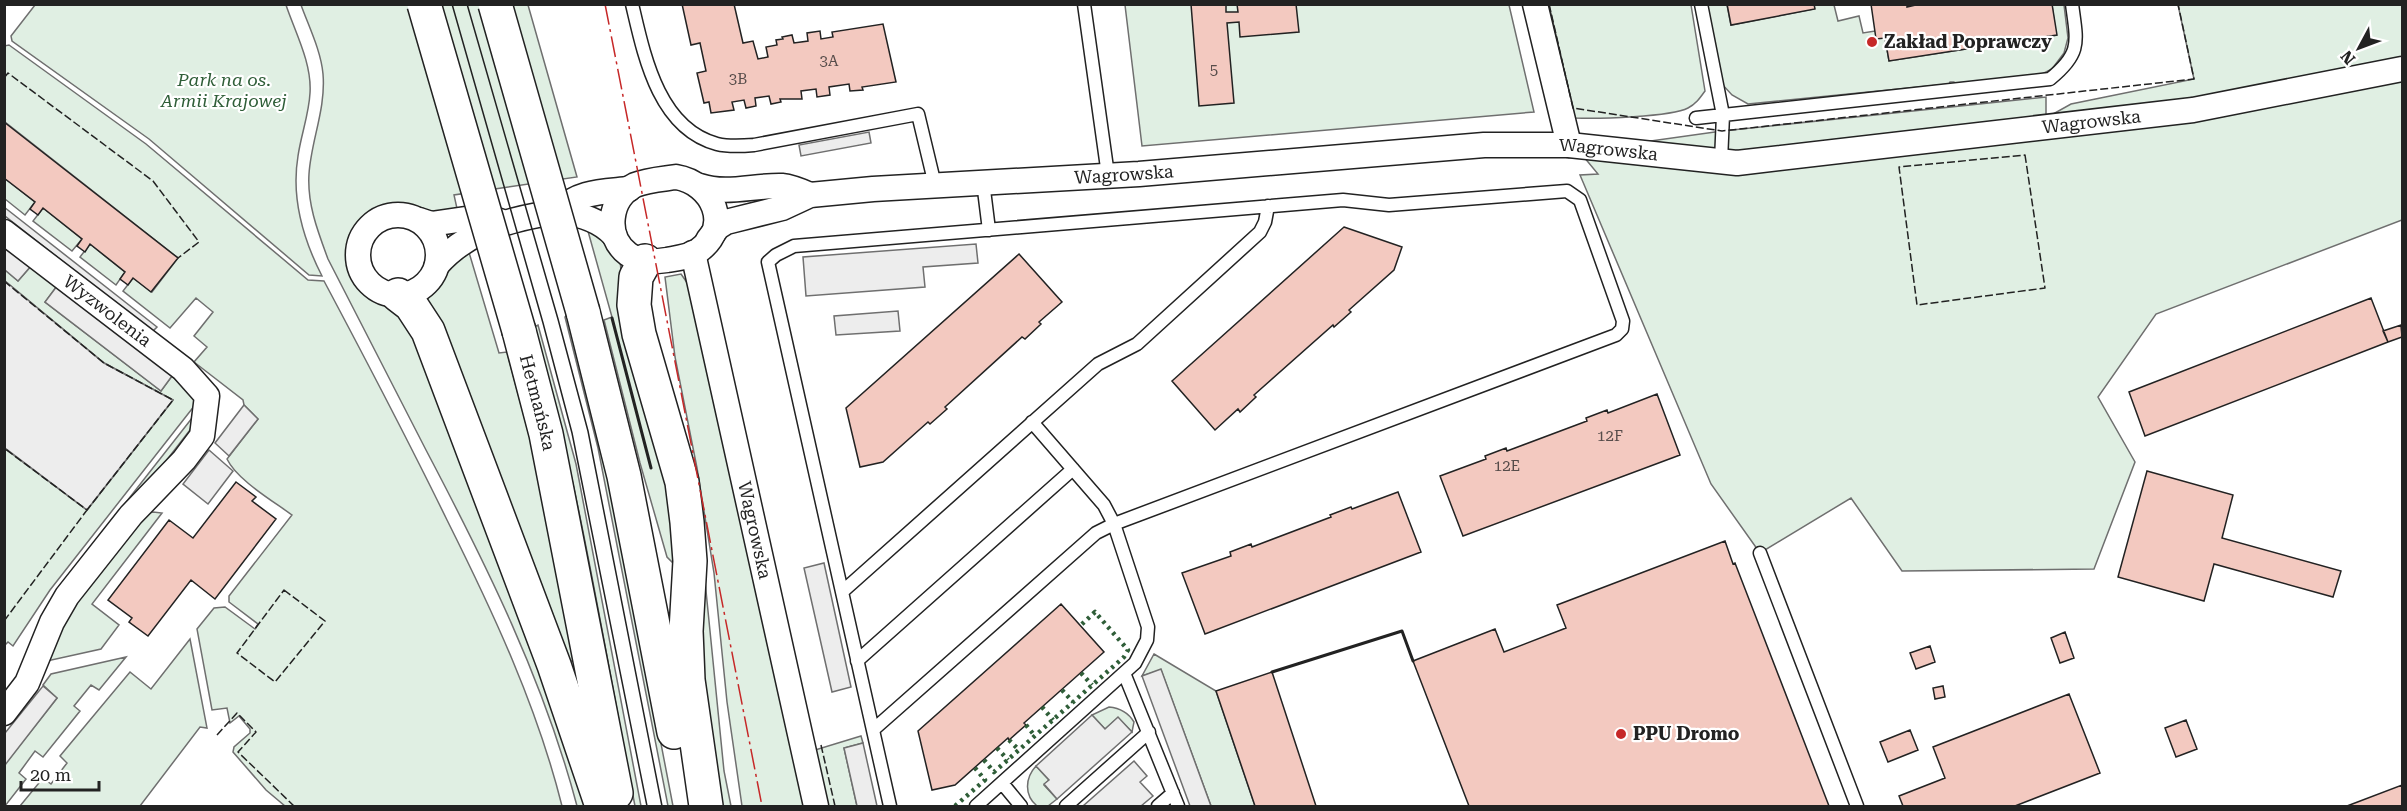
<svg xmlns="http://www.w3.org/2000/svg" width="2407" height="811" font-family="'Roboto Serif',serif">
  <rect width="100%" height="100%" fill="#fff"/>
  <path fill="#e0efe3" stroke="#6f6f6f" stroke-width="1.5" d="M35 5H286C295 32 312 63 310 93 309 114 301 135 298 156 291 198 303 239 322 276L309 275 149 139 12 41 11 36Z
    M301 5H528L577 177 454 195 458 213 425 214 399 206 378 210 355 240 356 271 372 291 407 309 588 806H577C544 681 486 564 426 450 393 387 361 322 328 259 318 232 307 204 309 174 311 141 326 109 323 74 321 51 309 27 301 5Z
    M1125 5H1509L1534 112 1142 146Z
    M1549 5H1691L1705 91C1700 98 1696 104 1688 108 1671 117 1597 119 1575 118Z
    M1706 5H1727L1731 25 1814 9V5H1834L1838 21 1859 16 1863 33 1875 31 1885 38 1889 61 2056 35 2052 5H2064L2068 38 2064 53 2052 69 2040 75 1955 84 1954 82H1950L1949 84 1748 104 1732 95 1721 83Z
    M2178 5H2402V220L2156 314 2098 397 2135 462 2094 569 1902 571 1851 498 1760 553 1711 484 1580 175 1598 174 1579 151 1722 131 2046 97V118L2071 104 2194 79Z
    M9 45 146 144 308 280 324 281C366 360 408 440 447 520 493 612 537 706 562 806H285L266 790 233 752 234 747 250 733V729L239 716 230 723 227 708 212 710 197 629 214 608 225 607 255 629 258 624 229 602V596L292 515C273 501 237 480 227 459L258 419 244 405 243 400 194 362 207 347 194 336 213 312 196 298 170 328 123 291 133 278 152 292 178 258 5 122 4 46Z
    M4 178 35 202 25 215 5 199Z
    M43 208 82 239 72 251 33 221Z
    M586 224 620 258 622 285 666 464 675 565 667 557 640 463 604 320 612 317Z
    M90 244 125 272 116 285 80 257Z
    M468 249 499 353 507 352 537 465 574 659 569 663 425 299 442 274Z
    M31 266 57 286 45 302 161 391 172 376 194 398 195 405 50 590 13 646 8 642 4 646V448L87 510 173 400 104 363 5 281V270L18 281Z
    M681 274 688 284 807 806H742L727 702 714 573 697 468 675 357 665 277Z
    M570 316 615 505 673 806H668L598 448 565 317Z
    M538 325 576 464 641 806H635C604 646 579 484 534 327Z
    M196 413 190 430 87 563 83 557Z
    M153 512 162 513 92 604 119 625 101 649 47 661 70 606 145 514Z
    M703 561 724 771 731 806H717L702 692Z
    M190 639 207 728 200 727 140 806H20L43 778 51 784 67 763 60 756 130 672 151 689Z
    M1154 654 1216 691 1255 806H1211L1161 670 1142 676Z
    M126 657 99 690 91 685 74 706 80 711 43 757 35 751 19 773 26 779 5 806 4 765 57 698 43 685 51 674Z
    M1109 707C1120 708 1128 712 1134 722L1132 732 1118 718 1105 729 1092 715Z
    M861 736 863 743 844 748 857 806H827L815 750Z
    M1036 766 1049 780 1044 785 1057 799 1048 806H1037C1024 795 1025 778 1036 766Z"/>
  <path fill="#ededed" stroke="#6f6f6f" stroke-width="1.5" d="M869 132 871 143 801 156 799 145Z
    M4 207 157 327 152 332 5 216Z
    M976 244 978 263 923 267 925 287 806 296 803 257Z
    M4 245 31 266 18 281 5 270Z
    M5 281 104 363 173 400 87 510 5 448Z
    M57 286 172 376 161 391 45 302Z
    M898 311 900 331 836 335 834 316Z
    M244 405 258 419 229 456 215 443Z
    M209 450 233 471 208 504 183 484Z
    M824 563 851 687 832 692 804 568Z
    M1161 669 1211 806H1190L1142 676Z
    M43 686 57 698 5 765V733Z
    M1092 715 1105 729 1118 717 1132 732 1057 799 1044 784 1049 780 1036 766Z
    M863 743 877 806H857L844 748Z
    M1134 761 1147 776 1140 782 1153 796 1141 806H1083Z"/>
  <path fill="#f3c9c0" stroke="#222" stroke-width="1.5" d="M682 4H734L743 43 753 41 758 59 768 57 766 47 777 45 776 40 783 39 782 37 792 35 794 43 808 41 807 33 820 31 821 39 833 37 832 32 883 24 896 82 862 87 863 90 850 91 849 84 829 87 830 95 817 97 816 89 801 91 802 99H780L781 102 771 104 769 96 755 98 756 106 746 108 744 100 732 102 734 110 711 113 709 102 704 103 697 73 706 71 700 43 691 45Z
    M1191 4H1226V12H1238L1237 4H1296L1299 32 1240 37 1239 22 1227 23 1234 103 1199 106Z
    M1727 4H1814L1815 9 1731 25Z
    M1871 4H1907V7L1920 4H2052L2057 35 1889 61 1885 38 1876 39Z
    M4 122 178 258 151 292 133 278 128 285 120 279 125 272 90 244 85 252 77 246 82 239 43 208 38 215 30 209 35 202 4 178Z
    M1344 227 1402 247 1394 270 1349 310 1351 312 1334 327 1333 325 1254 395 1256 397 1240 412 1238 409 1215 430 1172 381Z
    M1019 254 1062 302 1039 322 1041 324 1025 339 1022 337 945 407 947 409 930 424 928 422 883 462 860 467 846 408Z
    M2371 298 2388 342 2145 436 2129 392Z
    M2401 325 2402 337 2388 342 2383 331Z
    M1657 394 1680 455 1463 536 1440 476 1486 459 1485 456 1506 448 1507 451 1587 421 1586 418 1607 410 1608 413Z
    M2147 471 2233 495 2222 538 2341 571 2333 597 2214 564 2204 601 2118 577Z
    M236 482 256 497 252 501 276 519 215 599 191 580 148 636 129 622 132 618 108 600 169 520 193 538Z
    M1398 492 1421 552 1205 634 1182 573 1231 556 1230 552 1251 544 1252 547 1331 517 1330 515 1351 507 1352 509Z
    M1725 541 1733 564 1735 563 1829 806H1469L1413 661 1495 629 1504 652 1566 628 1557 605Z
    M1061 604 1104 652 1024 723 1026 725 1009 740 1008 738 955 785 932 790 918 731Z
    M2065 632 2074 658 2060 663 2051 638Z
    M1930 646 1935 662 1916 669 1910 653Z
    M1272 672 1316 806H1255L1216 691Z
    M1943 686 1945 697 1935 699 1933 688Z
    M2069 694 2100 773 2015 806H1903L1899 796 1945 778 1933 747Z
    M2186 720 2197 749 2176 757 2165 728Z
    M1910 730 1918 750 1888 762 1880 742Z
    M2402 785V806H2347Z"/>
  <g fill="none" stroke-linecap="round" stroke-linejoin="round">
    <g stroke="#222" stroke-width="15">
      <path id="lane" d="M632 4C644 55 658 128 717 144 729 147 742 146 754 145L918 114 935 185
        M1084 4 1108 175
        M1701 4 1723 115 1721 161
        M1696 118 2050 79C2082 53 2077 42 2072 4
        M983 182 989 230
        M1760 553 1857 806
        M842 592 1098 364 1137 344 1260 232 1265 222 1268 206
        M857 661 1073 469
        M1124 673 1178 806
        M873 730 1096 533 1114 524 1616 335 1622 329 1623 321 1580 200 1567 191 1389 205 1343 200 794 246 776 255 768 262 890 806
        M1002 783 1021 806
        M976 806 1135 663 1147 640 1148 627 1114 524 1104 505 1032 422
        M1066 806 1149 732
        M1158 806 1173 793"/>
    </g>
    <g stroke="#222" stroke-width="27">
      <g id="street">
        <path d="M1535 4 1569 145"/>
        <path d="M676 177C713 183 733 227 698 251 689 257 678 258 667 260 653 262 640 263 628 254 604 236 609 198 635 185 647 180 663 179 676 177Z"/>
        <path d="M700 186C726 195 755 185 782 186 792 187 801 191 810 195"/>
        <path d="M559 211C578 191 603 192 629 189"/>
        <circle cx="398" cy="255" r="40"/>
        <path d="M419 220 431 224 479 217 500 221"/>
        <path id="s1" d="M4 232 183 369 207 396 202 436 184 460 131 515 67 596 52 622 27 683 4 713"/>
        <path id="s2" d="M708 240 718 227 726 222 782 208 810 195 873 189 1139 174 1484 145H1569L1737 163 2193 110 2402 69"/>
        <path id="s3" d="M693 253 816 806"/>
        <path d="M437 265C463 235 500 222 538 215 545 214 554 211 561 212 580 214 601 221 614 235"/>
      </g>
    </g>
    <g stroke="#222" stroke-width="36">
      <g id="secondary">
        <path d="M645 261 636 277 634 305 639 334 682 482 687 522 690 561 686 631 688 680 706 806"/>
        <path d="M398 295 411 305 428 331 554 665 602 806"/>
        <path d="M583 312 624 476 674 732"/>
        <path id="s4" d="M519 331 546 434 616 793"/>
      </g>
    </g>
    <use href="#lane" stroke="#fff" stroke-width="12"/>
    <use href="#street" stroke="#fff" stroke-width="24"/>
    <use href="#secondary" stroke="#fff" stroke-width="33"/>
    <path stroke="#222" stroke-width="1.5" d="M452 4 543 323 572 433 647 806
      M467 4 558 319 588 431 662 806"/>
    <g stroke="#222" stroke-width="36" stroke-linecap="butt">
      <path id="secondary-bridge" d="M424 4 519 331
        M495 4 583 312"/>
    </g>
    <use href="#secondary-bridge" stroke="#fff" stroke-width="33"/>
    <path stroke="#2f5e38" stroke-width="4.5" stroke-dasharray="3 4.5" stroke-linecap="butt" d="M1081 673 1092 685
      M1062 690 1073 702
      M1042 707 1053 720
      M1026 725 1035 736
      M1009 740 1019 750
      M997 748 1008 760
      M984 760 994 772 1124 657 1128 650 1095 612 1080 626
      M955 806 985 780 975 768"/>
    <path stroke="#222" stroke-width="1.5" stroke-dasharray="8 3" stroke-linecap="butt" d="M1549 4 1573 108 1722 131 2194 79 2178 4
      M4 78 8 73 153 181 199 242 178 258
      M2025 155 2045 288 1917 305 1899 167Z
      M4 281 104 363 173 400 87 510 4 448
      M284 590 325 621 275 682 237 653Z
      M4 621 87 510
      M217 735 237 713 256 732 238 752 294 806
      M821 745 835 806"/>
    <path stroke="#222" stroke-width="3" d="M612 318 651 468
      M1272 672 1402 631 1413 661"/>
    <path stroke="#c62828" stroke-width="1.5" stroke-dasharray="21 4.5 3 4.5" stroke-linecap="butt" d="M605 4 762 806"/>
  </g>
  <g fill="#c62828" stroke="#fff" stroke-width="2">
    <circle cx="1872" cy="42" r="6"/>
    <circle cx="1621" cy="734" r="6"/>
  </g>
  <g text-anchor="middle" stroke-width="4.5" stroke-linejoin="round" paint-order="stroke">
    <g font-size="15" fill="#564c4a">
      <text x="829" y="66">3A</text>
      <text x="1214" y="75">5</text>
      <text x="738" y="84">3B</text>
      <text x="1610" y="441">12F</text>
      <text x="1507" y="471">12E</text>
    </g>
    <g font-size="18" font-weight="bold" fill="#222" stroke="#fff" text-anchor="start">
      <text x="1884" y="48">Zakład Poprawczy</text>
      <text x="1633" y="740">PPU Dromo</text>
    </g>
    <g font-size="18" font-style="italic" fill="#2f5e38" stroke="#fff">
      <text x="224" y="86">Park na os.<tspan x="224" dy="21">Armii Krajowej</tspan></text>
    </g>
    <g font-size="18" fill="#222" stroke="#fff">
      <text dy="6" stroke="none"><textPath href="#s2" startOffset="1401">Wagrowska</textPath></text>
      <text dy="6" stroke="none"><textPath href="#s2" startOffset="915">Wagrowska</textPath></text>
      <text dy="6" stroke="none"><textPath href="#s2" startOffset="429">Wagrowska</textPath></text>
      <text dy="6" stroke="none"><textPath href="#s1" startOffset="130">Wyzwolenia</textPath></text>
      <text dy="6" stroke="none"><textPath href="#s4" startOffset="74">Hetmańska</textPath></text>
      <text dy="6" stroke="none"><textPath href="#s3" startOffset="284">Wagrowska</textPath></text>
    </g>
  </g>
  <rect width="2407" height="811" fill="none" stroke="#222222" stroke-width="12"/>
  <g transform="translate(2359 48) rotate(229)" stroke="#ffffff" stroke-width="4.5" paint-order="stroke">
  <path d="M0-4.5L10 22L0 15L-10 22Z" fill="#222222"/>
  <text y="-9" font-size="16" font-weight="bold" text-anchor="middle" fill="#222222">N</text>
  </g>
  <path d="M21 781v9h78v-9" fill="none" stroke="#222222" stroke-width="3"/>
  <text x="30" y="781" font-size="18" fill="#222222" stroke="#ffffff" stroke-width="4.5" paint-order="stroke">20 m</text>
</svg>
